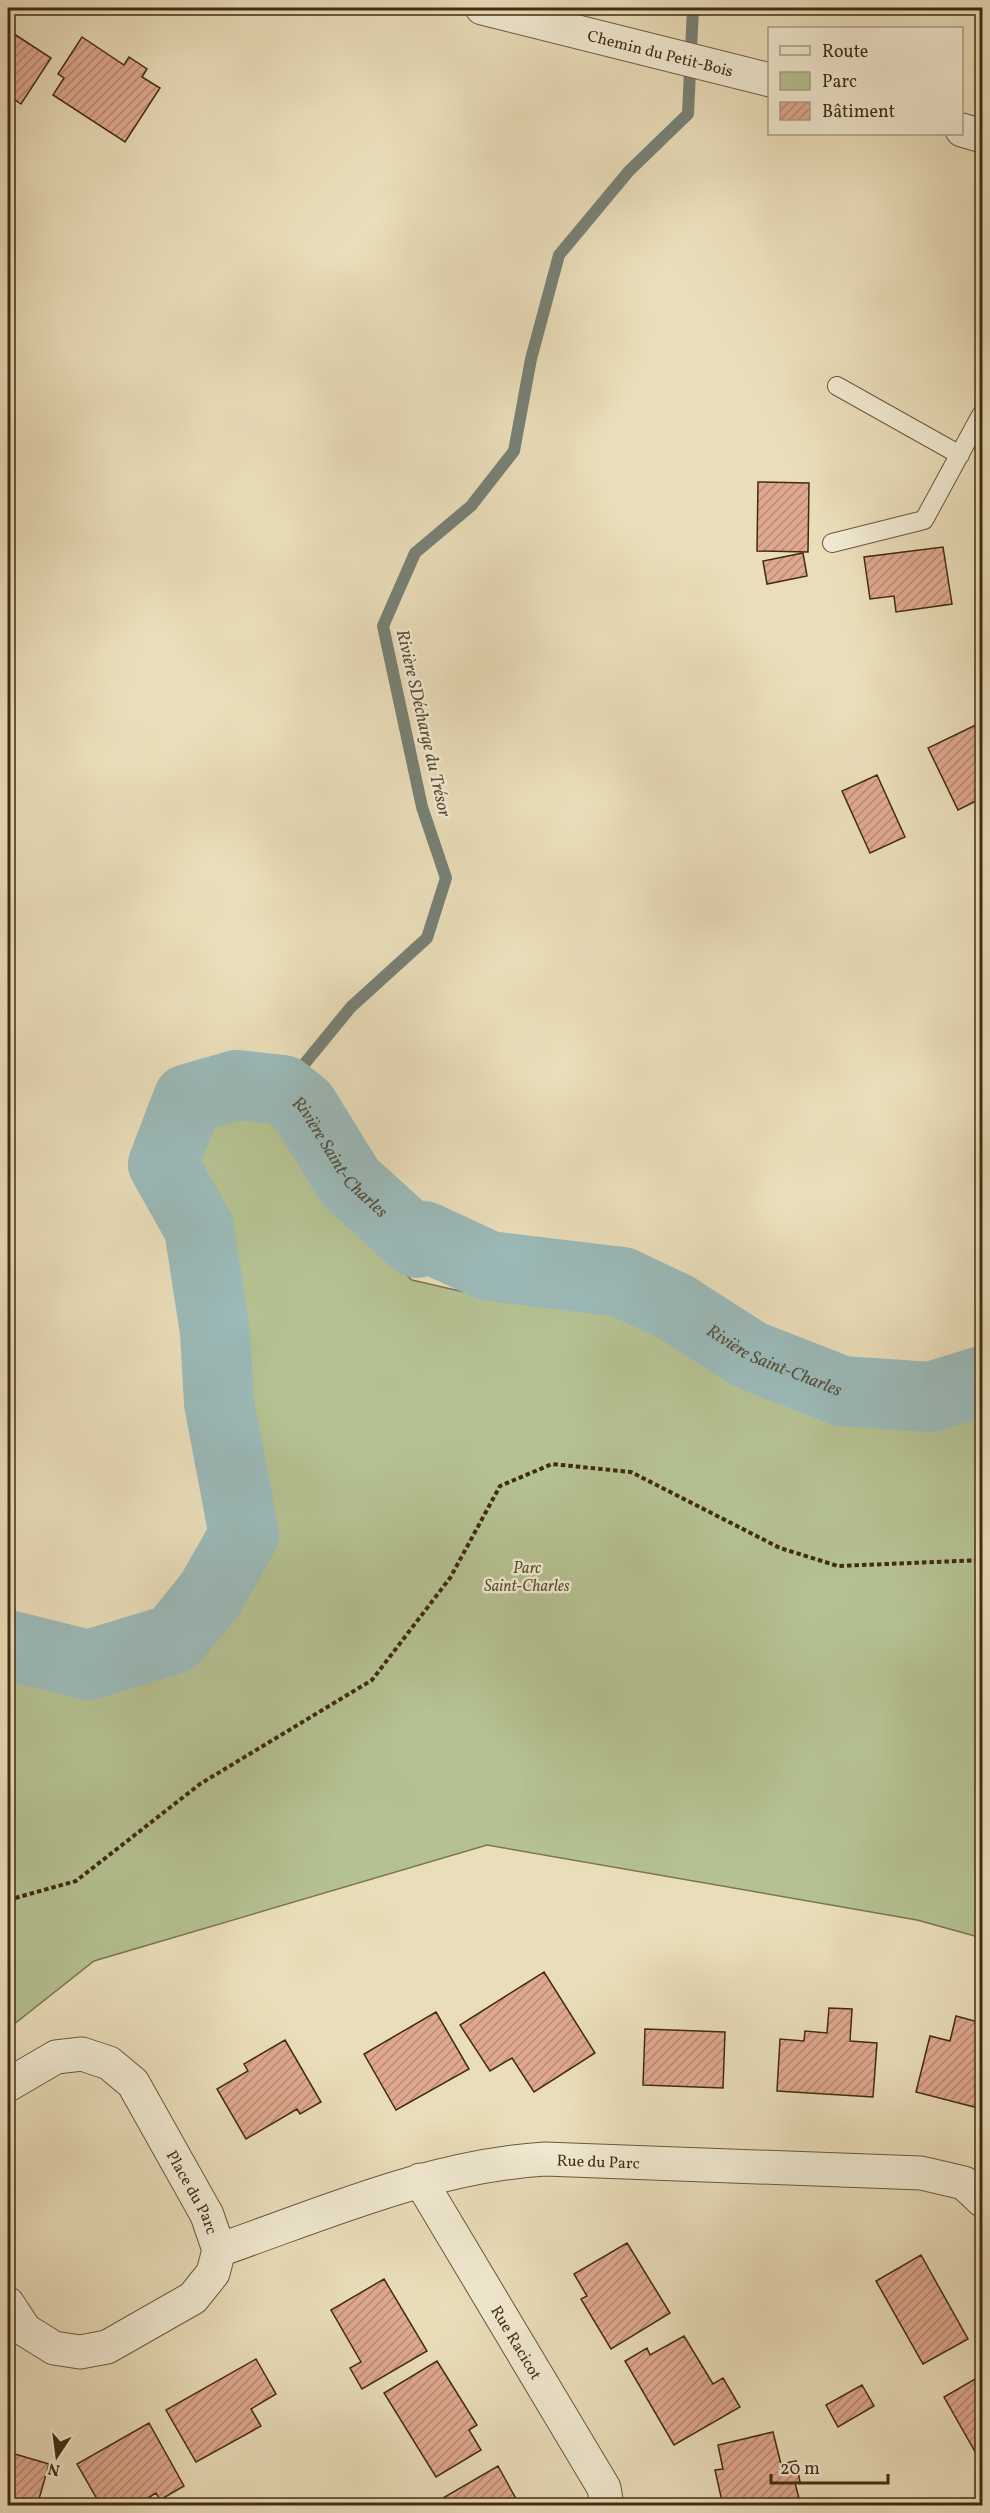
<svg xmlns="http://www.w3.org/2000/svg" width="990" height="2513" font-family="Vollkorn,serif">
  <defs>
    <pattern id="building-hatch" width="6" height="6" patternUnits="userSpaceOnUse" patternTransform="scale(1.5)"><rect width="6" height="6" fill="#e0a98f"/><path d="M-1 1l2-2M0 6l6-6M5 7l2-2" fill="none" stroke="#b78a73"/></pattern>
  </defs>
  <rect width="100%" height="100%" fill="#eadeba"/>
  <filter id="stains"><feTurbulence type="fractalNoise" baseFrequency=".00333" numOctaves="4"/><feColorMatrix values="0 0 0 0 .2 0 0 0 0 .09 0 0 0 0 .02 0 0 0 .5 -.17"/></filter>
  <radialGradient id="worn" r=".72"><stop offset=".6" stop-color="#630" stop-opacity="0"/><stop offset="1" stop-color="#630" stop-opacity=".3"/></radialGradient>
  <path fill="#b5c191" stroke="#7b7652" stroke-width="1.5" d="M235 1104 266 1105 285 1119 292 1138 310 1172 353 1228 412 1280 464 1292 604 1311 816 1408 888 1419 965 1415 982 1410V1938L917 1920 487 1845 94 1961 8 2029V1645L88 1665 174 1639 211 1592 244 1535 219 1403 215 1332 199 1228 163 1164 201 1112Z"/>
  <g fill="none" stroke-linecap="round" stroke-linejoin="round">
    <path stroke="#778176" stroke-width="12" d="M283 1090 351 1007 427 938 446 878 422 807 383 626 415 553 471 506 514 451 531 359 559 255 629 171 688 114 693 8"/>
    <path stroke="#9bbab9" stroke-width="70" id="s1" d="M8 1645 88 1665 174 1639 211 1593 244 1535 219 1403 215 1332 199 1228 163 1164 188 1099 237 1085 283 1090 303 1106 350 1182 417 1243 424 1236 489 1266 622 1282 675 1307 750 1355 842 1391 931 1397 982 1381"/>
  </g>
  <path fill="url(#building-hatch)" stroke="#412b12" stroke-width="1.5" d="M8 30 51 58 21 104 8 95Z
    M82 37 124 65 129 57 147 69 142 77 160 88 125 142 53 95 64 78 58 74Z
    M758 482 809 483 808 552 757 551Z
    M943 547 952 604 896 612 894 596 870 599 864 557Z
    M803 553 807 576 767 584 763 561Z
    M982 722V798L958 810 928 748Z
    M877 775 905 837 870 853 842 791Z
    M544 1972 595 2053 534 2092 512 2058 490 2071 460 2025Z
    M829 2008 852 2009 850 2041 877 2043 873 2097 777 2091 780 2039 804 2041 805 2031 827 2033Z
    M436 2012 469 2069 396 2110 364 2054Z
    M956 2016 982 2023V2109L916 2092 930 2036 950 2041Z
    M645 2029 725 2032 723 2088 643 2085Z
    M285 2040 321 2102 300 2114 297 2109 246 2139 217 2089 248 2071 244 2064Z
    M627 2243 670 2313 611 2349 581 2299 587 2296 574 2274Z
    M921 2255 968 2339 923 2364 876 2281Z
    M384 2279 427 2351 362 2389 350 2368 361 2362 331 2310Z
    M684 2336 713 2384 723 2378 740 2407 674 2445 625 2361 647 2348 650 2355Z
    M256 2359 276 2394 251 2409 261 2426 196 2462 166 2410Z
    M437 2361 477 2425 469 2430 481 2450 436 2477 384 2393Z
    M982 2375V2464L944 2397Z
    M862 2385 874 2406 838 2427 826 2405Z
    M149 2423 184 2486 160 2500 156 2493 135 2506H101L77 2464Z
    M773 2432 781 2464 796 2461 800 2482 795 2483 801 2506H723L715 2470 723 2469 718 2445Z
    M8 2452 49 2464 37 2506H8Z
    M498 2466 520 2506H438L436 2502Z"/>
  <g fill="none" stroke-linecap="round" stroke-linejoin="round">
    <g stroke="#6b583c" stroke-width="20">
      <path id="service" d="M837 386 960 455
        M832 543 924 520 981 415"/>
    </g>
    <g stroke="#6b583c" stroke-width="35">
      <g id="minor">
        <path id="s2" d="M8 2085 56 2057 82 2054 109 2063 133 2083 207 2215 219 2250 213 2273 193 2298 107 2347 80 2352 54 2348 25 2330 8 2304"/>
        <path id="s3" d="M420 2180 604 2488 607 2506"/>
        <path id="s4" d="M219 2250C325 2213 432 2166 545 2159L921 2173 964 2183 982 2200"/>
      </g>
    </g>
    <g stroke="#6b583c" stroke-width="35">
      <g id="tertiary">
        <path id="s5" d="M482 8 770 80"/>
        <path d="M962 130 982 136"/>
      </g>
    </g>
    <path stroke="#412b12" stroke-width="4" stroke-dasharray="4.5 3" stroke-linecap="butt" d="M8 1900 76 1881 200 1784 372 1680 450 1578 500 1486 552 1464 631 1472 780 1548 838 1566 982 1560"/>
    <use href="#service" stroke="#f1ead2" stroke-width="18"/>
    <use href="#minor" stroke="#f1ead2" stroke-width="33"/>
    <use href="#tertiary" stroke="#f1ead2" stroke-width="33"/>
  </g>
  <g text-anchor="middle" stroke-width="5" stroke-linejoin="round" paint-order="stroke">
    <g font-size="16" fill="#412b12" stroke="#f1ead2">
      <text dy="6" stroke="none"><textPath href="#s5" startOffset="184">Chemin du Petit-Bois</textPath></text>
      <text dy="6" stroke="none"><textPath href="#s4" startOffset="393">Rue du Parc</textPath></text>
      <text dy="6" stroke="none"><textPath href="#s2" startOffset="266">Place du Parc</textPath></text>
      <text dy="6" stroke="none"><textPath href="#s3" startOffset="189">Rue Racicot</textPath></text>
    </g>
    <g font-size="16" font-style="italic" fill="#5e5032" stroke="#f1ead2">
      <text x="527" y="1573">Parc<tspan x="527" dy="18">Saint-Charles</tspan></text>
    </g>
    <g font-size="18" font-style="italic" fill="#584f3c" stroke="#f1ead2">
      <text transform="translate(424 723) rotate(77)" y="6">Rivière SDécharge du Trésor</text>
      <text dy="6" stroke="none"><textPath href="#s1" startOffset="938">Rivière Saint-Charles</textPath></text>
      <text dy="6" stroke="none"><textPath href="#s1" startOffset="1442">Rivière Saint-Charles</textPath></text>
    </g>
  </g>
  <rect width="990" height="2513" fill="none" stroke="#eadeba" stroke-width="30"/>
  <rect x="9" y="9" width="972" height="2495" fill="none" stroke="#412b12" stroke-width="3"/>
  <rect x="15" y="15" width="960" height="2483" fill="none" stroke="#412b12" stroke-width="1.5"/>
  <rect x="768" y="27" width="195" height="108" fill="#f1ead2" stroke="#ab9e85" stroke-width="1.5"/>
  <rect x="780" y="46" width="30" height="9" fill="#f1ead2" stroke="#ab9e85" stroke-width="1.5"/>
  <text x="822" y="57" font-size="18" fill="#412b12">Route</text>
  <rect x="780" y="72" width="30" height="18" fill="#b5c191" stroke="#ab9e85" stroke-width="1.5"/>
  <text x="822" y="87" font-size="18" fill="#412b12">Parc</text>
  <rect x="780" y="102" width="30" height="18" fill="url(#building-hatch)" stroke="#ab9e85" stroke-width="1.5"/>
  <text x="822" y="117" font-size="18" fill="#412b12">Bâtiment</text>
  <g transform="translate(57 2456) rotate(193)" stroke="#f1ead2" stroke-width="4.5" paint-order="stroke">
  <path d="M0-4.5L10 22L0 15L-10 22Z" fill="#412b12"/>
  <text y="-9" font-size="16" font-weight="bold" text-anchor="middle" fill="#412b12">N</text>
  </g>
  <path d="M771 2474v9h117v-9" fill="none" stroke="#412b12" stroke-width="3"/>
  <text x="780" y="2474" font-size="18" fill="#412b12" stroke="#f1ead2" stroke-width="4.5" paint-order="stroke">20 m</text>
  <rect width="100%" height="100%" filter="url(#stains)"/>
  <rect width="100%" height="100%" fill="url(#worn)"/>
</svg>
